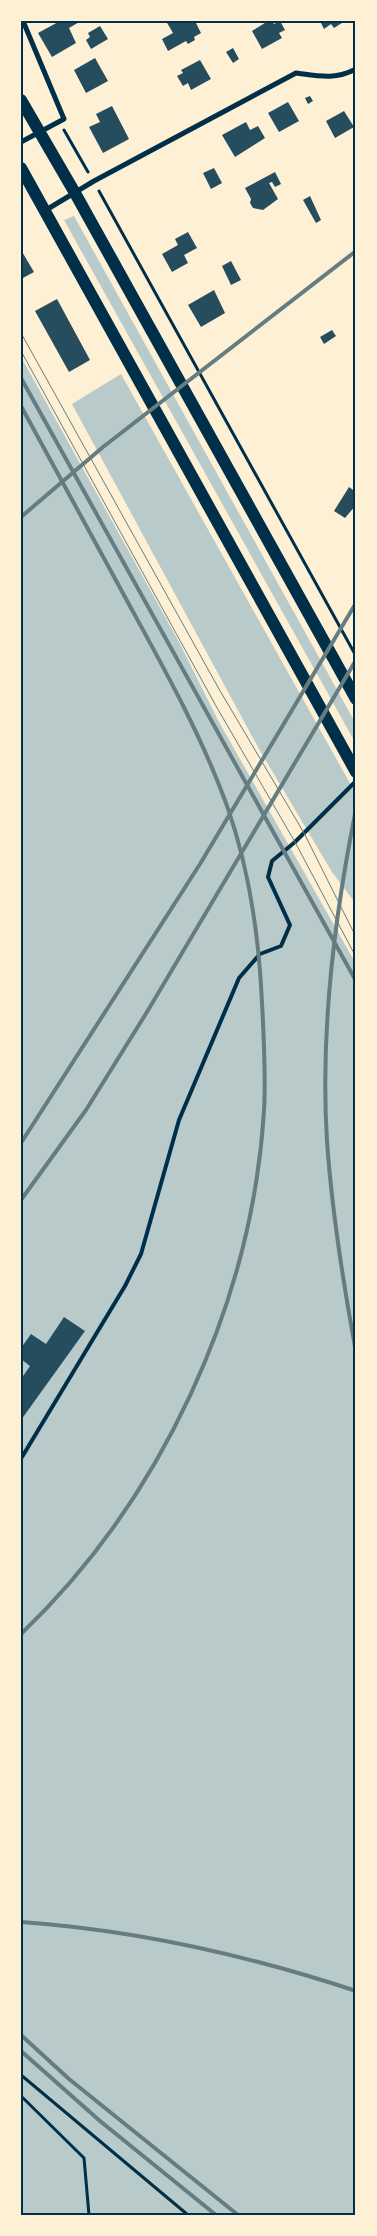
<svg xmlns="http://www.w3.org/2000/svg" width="377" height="2236" font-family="Inter,sans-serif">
  <rect width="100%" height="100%" fill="#fdf0d5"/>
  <path fill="#b9caca" d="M74 216 356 724V744L64 220Z
    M21 357 178 640 219 722 356 964V2215H21Z
    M121 374 356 794V904L332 872 259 749 72 404Z"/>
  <path fill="#264d5e" d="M60 21H81L69 28 76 43 52 57 38 33Z
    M166 21H195L201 33 194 37 195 40 188 44 186 41 168 51 162 39 173 33Z
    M268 21H272L274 24 280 21 285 30 279 33 282 38 262 49 252 31Z
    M320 21H345L334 28 331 24 324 29Z
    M100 26 108 39 91 49 86 40 90 37 88 33Z
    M233 48 239 59 233 63 226 52Z
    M95 58 108 81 86 93 74 70Z
    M200 60 211 79 191 90 188 83 183 86 177 76 183 73 181 70Z
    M310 96 313 101 308 104 305 98Z
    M288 102 299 121 279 132 268 113Z
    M112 106 129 139 103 153 89 127 100 122 96 114Z
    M344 111 354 127 335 138 326 121Z
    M246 122 250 130 258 126 265 138 235 157 222 135Z
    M214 168 222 183 211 189 203 173Z
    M275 172 281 184 275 187 272 182 269 183 278 199 263 210 253 208 250 203 251 199 245 188Z
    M310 196 321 220 316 223 303 200Z
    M188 232 197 248 184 255 188 263 172 272 162 254 178 245 175 239Z
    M21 250 34 272 21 279Z
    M231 261 241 280 231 285 222 266Z
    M214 290 225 313 201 327 188 305Z
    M57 299 90 360 69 372 35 311Z
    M332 330 336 336 324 344 320 337Z
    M349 487 356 492V505L345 518 334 511Z
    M64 1317 85 1331 21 1420V1379L30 1366 21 1359V1348L31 1334 46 1344Z"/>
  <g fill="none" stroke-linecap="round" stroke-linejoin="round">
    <path stroke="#003049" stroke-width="3" d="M64 130 88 172
      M99 191 356 656
      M21 2075 188 2215
      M21 2096 84 2158 89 2215"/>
    <path stroke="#003049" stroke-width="4" d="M22 1457 125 1286 141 1254 179 1120 239 978 260 954 281 946 290 925 268 877 272 861 295 842 356 781"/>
    <path stroke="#003049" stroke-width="5" d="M21 142 64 119 23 21
      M46 210 94 181 296 73C319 76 335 80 356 69"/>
    <path stroke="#003049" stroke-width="12" d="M21 100 75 193 356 699
      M21 168 356 772"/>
    <path stroke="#657d81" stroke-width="1" d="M21 333 219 689 304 833 356 937
      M21 351 216 706 295 842 356 957"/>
    <path stroke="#657d81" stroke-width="4" d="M21 378 356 981
      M21 406C58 474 95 541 131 608 166 672 201 735 226 803 249 867 259 936 262 1003 264 1039 266 1075 264 1111 252 1304 161 1500 21 1634
      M21 517 103 447 356 251
      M356 809C334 918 320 1030 327 1141 332 1213 343 1282 356 1352
      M21 1143 200 864 356 603
      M21 1200 86 1110 147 1012 356 660
      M21 1922C136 1930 247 1955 356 1991
      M21 2035 69 2079 238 2215
      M21 2051 100 2121 216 2215"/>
  </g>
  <rect width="377" height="2236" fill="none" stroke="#fdf0d5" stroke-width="45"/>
  <rect x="22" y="22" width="332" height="2192" fill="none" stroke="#003049" stroke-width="2"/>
</svg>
